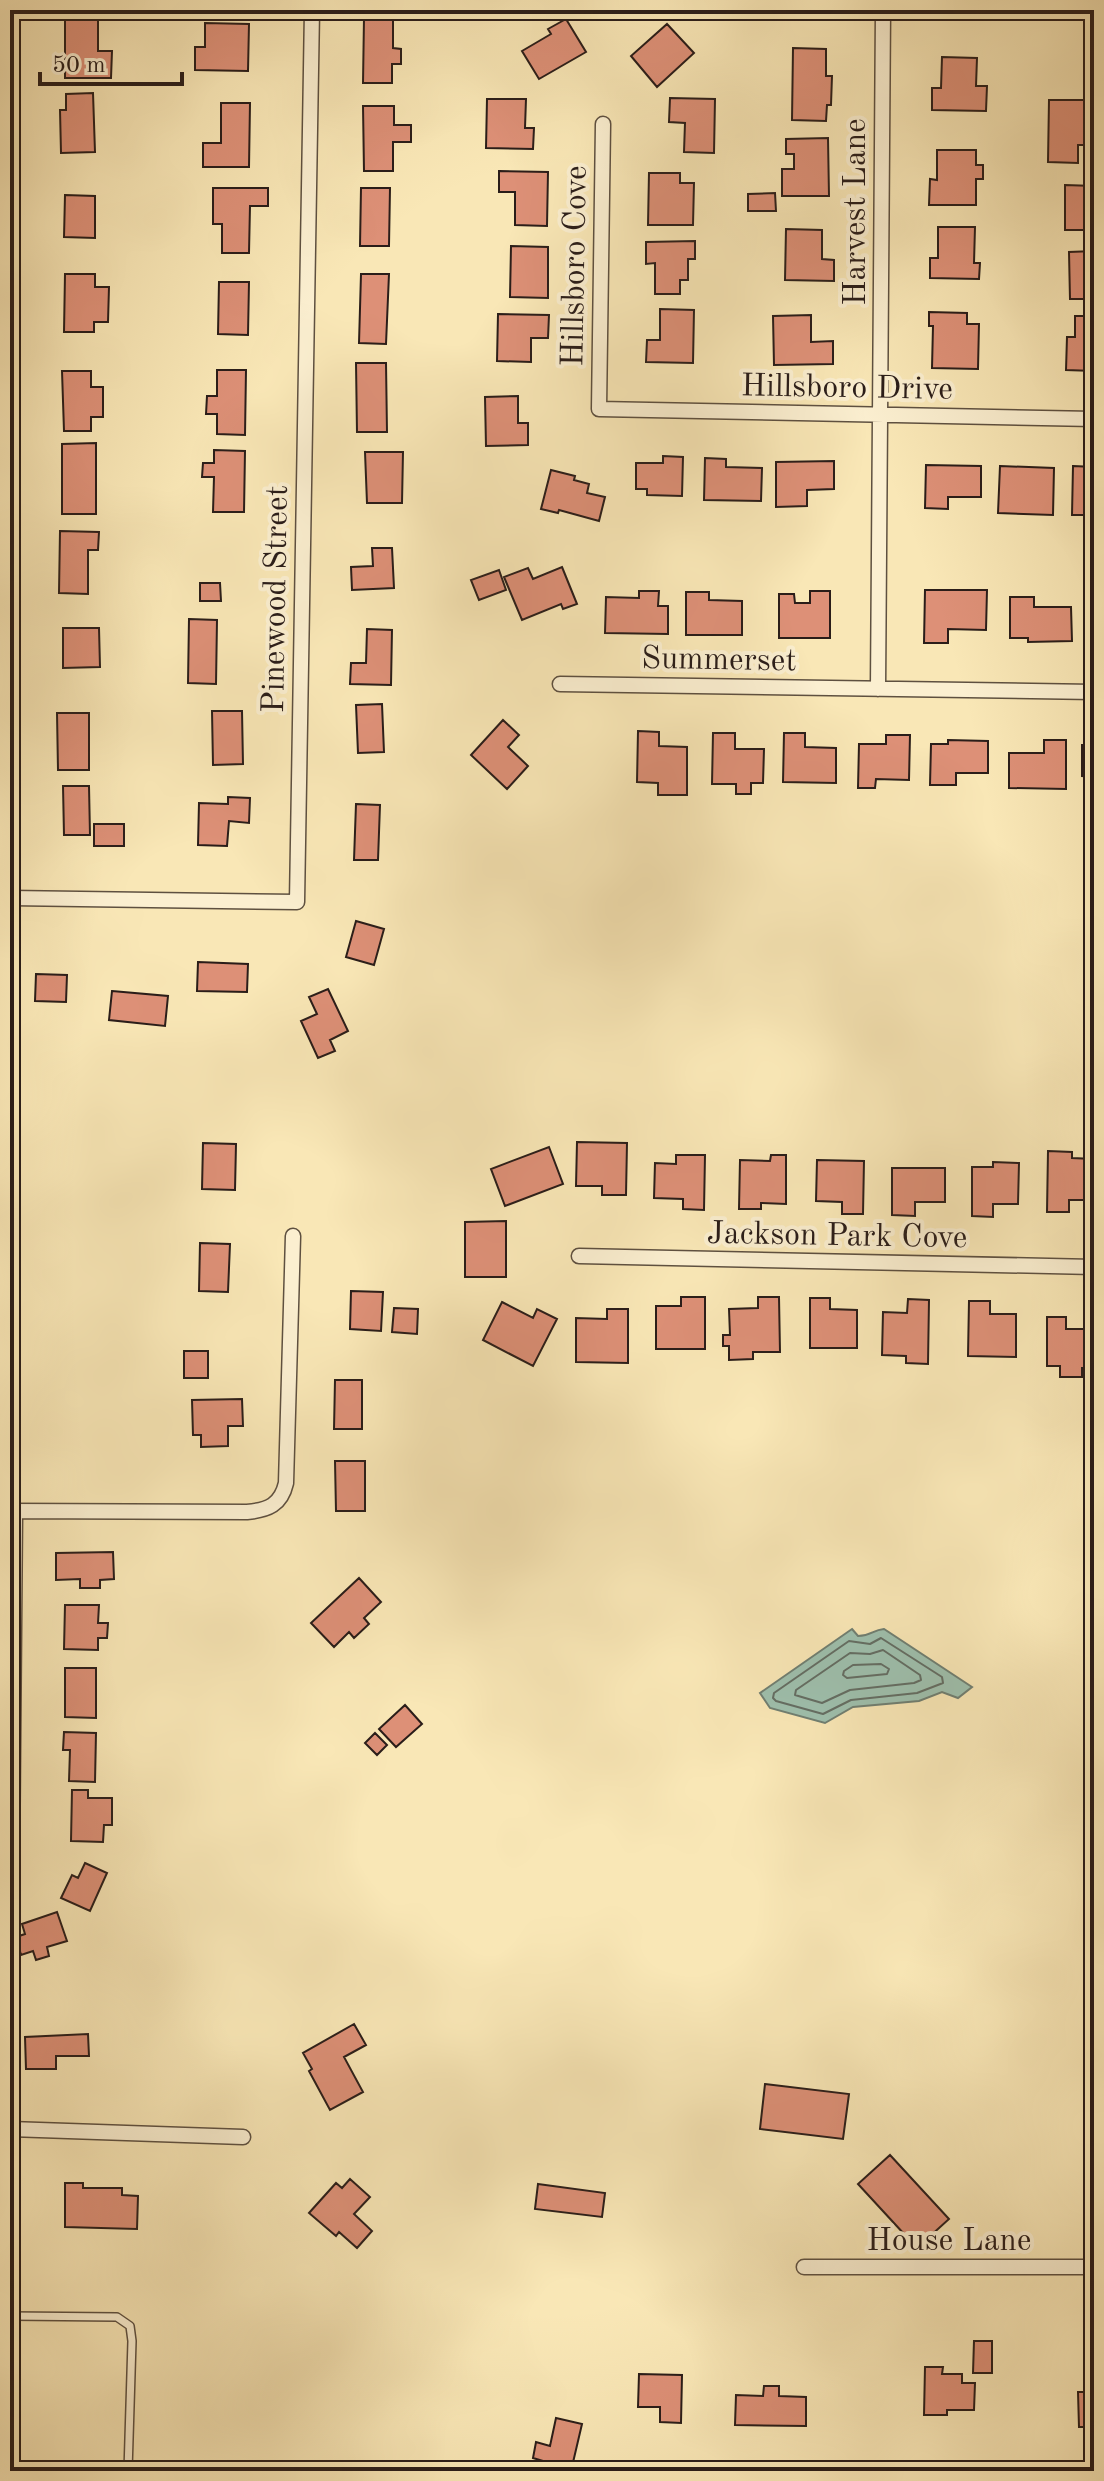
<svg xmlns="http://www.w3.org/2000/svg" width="1104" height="2481" font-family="'Old Standard TT',serif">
  <rect width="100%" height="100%" fill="#f9e7b6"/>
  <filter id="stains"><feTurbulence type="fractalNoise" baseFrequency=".0025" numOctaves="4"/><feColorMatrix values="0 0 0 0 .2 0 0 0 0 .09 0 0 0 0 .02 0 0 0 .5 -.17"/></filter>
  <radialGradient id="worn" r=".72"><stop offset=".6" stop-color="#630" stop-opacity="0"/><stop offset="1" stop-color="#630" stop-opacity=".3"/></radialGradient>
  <path fill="#9ec0ae" stroke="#707f72" stroke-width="2" d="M852 1629 858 1636C872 1636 872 1630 884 1629L972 1687 958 1698 942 1692 919 1701 853 1707 825 1723 770 1708 760 1693Z"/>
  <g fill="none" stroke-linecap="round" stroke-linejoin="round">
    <path stroke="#646e64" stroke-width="2" d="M881 1638 942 1677 943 1683 917 1693 851 1700 823 1714 776 1701 773 1698 774 1693 849 1641 870 1644Z
      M883 1650 920 1675 921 1680 914 1683 850 1690 822 1703 795 1695 796 1690 850 1653 870 1654Z
      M881 1664 889 1669 887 1674 847 1678 843 1675 844 1671 853 1665Z"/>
  </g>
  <path fill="#dd9077" stroke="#2a1d19" stroke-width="2" d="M65 14H98V51H112L111 78H65Z
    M364 18 393 19V48L401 49V64H392V83H363Z
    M566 19 586 52 539 79 522 51 551 34 548 29Z
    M205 23 249 24 248 71 195 70V47H205Z
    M667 24 694 53 657 87 631 56Z
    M793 48 826 49V76H832L831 105H827L826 121 792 120Z
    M942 57 977 58 976 86H987L986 111 932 110V88H941Z
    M93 93 95 152 61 153 60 110H66V94Z
    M670 98 715 99 714 153 684 152 685 123 669 122Z
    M487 99H526L525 128H534L533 149 486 148Z
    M1049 100H1086L1085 145H1078V163L1048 162Z
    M221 103H250L249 167H203V143H221Z
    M363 106H394V125H411V142H393V171H364Z
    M828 138 829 196H782V169H794V154H786V139Z
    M937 150H976V165H983V179H976V205H929L930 179 937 180Z
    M499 171 548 172 547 226 515 225V192H499Z
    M649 173H680V183H694L693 225H648Z
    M1065 185 1094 186V230H1065Z
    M213 188H268V206H250L249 253H222V224H213Z
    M361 188H390L389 246H360Z
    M775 193 776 211H748V194Z
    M65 195 95 196V238L64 237Z
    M938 227H975L974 263H980L979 279 930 278V258H938Z
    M786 229 822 230V259L834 260V281L785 280Z
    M695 241V259H688V280H680V294H655V263L646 264V242Z
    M511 246 548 247V298L510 297Z
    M1094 251V299H1070L1069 252Z
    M65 274H95V287H109L108 322H94V332H64Z
    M361 274H389L386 344 359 343Z
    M219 282H249L248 335 218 334Z
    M660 309 694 310 693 363 646 362 647 340H660Z
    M929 312 967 313V324H979L978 369 932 368 933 326H929Z
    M498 314 549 315 548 338H531V362L497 361Z
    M811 315V342L833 341V364L774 365 773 316Z
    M1075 316H1094V371L1066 370 1067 337H1075Z
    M356 363H386L387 432H357Z
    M217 370H246L245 435 217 434V414H206L207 396H217Z
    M62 371H91V387H103V417H91V431H64Z
    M518 396V423H528V445L486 446 485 397Z
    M96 443V514H62V444Z
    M214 450 245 451 244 512H213L214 477H202L203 463H214Z
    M365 452H403L402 503H367Z
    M663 456 683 457 682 496 647 495V489H636V463H663Z
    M705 458 726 459V467L762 468 761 501 704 500Z
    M834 461V489L807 490V506L776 507V462Z
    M926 465 981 466V497H948V509L925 508Z
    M1000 466 1054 468 1053 515 998 513Z
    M1073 466 1094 467V515H1072Z
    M551 470 575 476 574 480 589 484 587 493 605 497 599 521 559 510 558 513 541 509Z
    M60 531 99 532 98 550H88V594L59 593Z
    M372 548H392L394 588 352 590 351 567 373 566Z
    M562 567 577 604 563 609 561 604 522 620 504 577 528 568 533 579Z
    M499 570 506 590 479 600 471 580Z
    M200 583H220L221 601H200Z
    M925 590H987L986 630 948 629V643H924Z
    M639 591H659L658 606H668V634L605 633 606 597 639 598Z
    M810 591H830V638H779V594H794L795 603H810Z
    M686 592H709V600L742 601V635H686Z
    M1089 594H1094V632H1088Z
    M1010 597H1034V607H1071L1072 641 1028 642V638H1010Z
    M189 619 217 620 216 684 188 683Z
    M63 628H99L100 667 63 668Z
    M367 629 392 630 391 685 350 684 351 663H366Z
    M382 704 384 752 358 753 356 705Z
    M212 711H242L243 764 213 765Z
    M57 713H89V770H58Z
    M503 720 519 735 508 747 528 766 507 789 471 755Z
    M638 731 659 732V746L687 747V795H658V783L637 782Z
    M713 733H735V749H764L763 783H751V794H736V784H712Z
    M784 733H805V747L836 748V783L783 782Z
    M886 735H910L909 780 876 779 875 788H858L859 744H886Z
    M948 740 988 741V773H956V785H930L931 744H948Z
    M1044 740H1066V789L1009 788V753H1044Z
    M1082 745H1094V777L1082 776Z
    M63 786H89L90 835H64Z
    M228 797 250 798 249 823 229 821 227 846 198 845 199 803 228 804Z
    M356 804 380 805 378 860H354Z
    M94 824H124V846H94Z
    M356 921 384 929 374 965 346 957Z
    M198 962 248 964 247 992 197 991Z
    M36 974 67 975 66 1002 35 1001Z
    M328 989 348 1031 330 1040 335 1051 318 1058 301 1021 317 1014 309 997Z
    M112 991 168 996 165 1026 109 1020Z
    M577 1142 627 1143 626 1195H602V1186H576Z
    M203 1143 236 1144 235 1190 202 1189Z
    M549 1147 563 1184 505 1206 491 1169Z
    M1048 1151 1072 1152V1158L1094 1159V1200H1069V1212H1047Z
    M676 1155H705L704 1210 683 1209V1199L654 1198 655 1163 676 1164Z
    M771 1155H786V1204L761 1203V1209H739L740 1160 770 1161Z
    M817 1160 864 1161 863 1214H842V1202L816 1201Z
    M993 1162 1019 1163 1018 1204H993V1217L972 1216V1167H993Z
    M892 1168H945V1202H915V1216L892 1215Z
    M506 1221V1277H465V1222Z
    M200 1243 230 1244 228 1292 199 1291Z
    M351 1291 383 1292 381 1331 350 1329Z
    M681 1297H705V1349H656V1306H681Z
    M758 1297H779L780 1352H753V1359L729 1360V1346H723V1335H730L729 1309 758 1308Z
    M810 1298H830V1309L857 1310V1348H810Z
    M908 1299 929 1300 928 1364 906 1363V1356L882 1355 883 1312 907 1313Z
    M969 1301H990V1314H1016V1357L968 1356Z
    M502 1302 533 1318 537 1309 557 1319 533 1366 483 1340Z
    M394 1308 418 1309 417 1334 392 1332Z
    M607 1309H628V1363L576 1362V1318L607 1319Z
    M1047 1317H1066V1329H1093L1094 1368H1082V1377H1060V1366H1047Z
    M184 1351H208V1378H184Z
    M335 1380H362V1429H334Z
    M242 1399 243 1426H228V1446L201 1447V1435H193L192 1400Z
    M335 1461H365V1511H336Z
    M113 1552 114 1579 100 1580V1588H80V1579L56 1580V1553Z
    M359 1578 381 1602 364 1618 369 1624 354 1638 349 1632 334 1647 311 1623Z
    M65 1605H99L98 1623H108L107 1638H98V1650L64 1649Z
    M65 1668H96V1718L65 1717Z
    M405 1705 422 1724 396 1747 379 1729Z
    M64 1732 96 1733 95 1782 69 1781 70 1750H63Z
    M375 1733 387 1745 377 1755 365 1743Z
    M72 1790H88V1798H112V1825H104L103 1842 71 1841Z
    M85 1863 107 1873 90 1911 61 1898 72 1875 78 1878Z
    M57 1912 67 1941 47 1947 49 1956 36 1960 33 1951 21 1955 16 1937 25 1934 22 1924Z
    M354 2024 366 2045 344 2057 363 2092 330 2110 309 2071 312 2069 303 2053Z
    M88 2034 89 2056H56V2069H26L25 2037Z
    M765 2084 849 2094 843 2139 760 2129Z
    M890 2155 949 2219 917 2248 858 2184Z
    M350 2179 370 2197 354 2214 372 2231 357 2248 339 2232 336 2236 309 2213 336 2183 342 2188Z
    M65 2183H83V2188H122V2195L138 2196 137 2229 65 2227Z
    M538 2184 605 2193 602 2217 535 2209Z
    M974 2341H992V2373H973Z
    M925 2367H943L942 2374H962V2383H975L974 2410H947V2415H924Z
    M639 2374 682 2375 681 2423 660 2422V2407H638Z
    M1091 2382H1094V2427H1079L1078 2392H1091Z
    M764 2386H779V2396L806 2397V2426L735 2425 736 2395 763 2396Z
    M556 2418 582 2424 571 2471H541L543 2461 533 2458 536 2442 550 2446Z"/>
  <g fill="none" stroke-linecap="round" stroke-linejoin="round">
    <g stroke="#5e5040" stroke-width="10">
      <path id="lane" d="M10 2316 117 2317 130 2326 132 2341 128 2471"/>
    </g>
    <g stroke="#5e5040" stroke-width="17">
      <path id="street" d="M10 72 11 10
        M603 124 599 409 1094 419
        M560 684 1094 692
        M878 689 883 10
        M10 898 297 902 312 10
        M579 1256 1094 1267
        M10 1511 247 1512C268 1510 281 1505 286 1483L293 1236
        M12 1864 15 1511
        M10 2129 243 2137
        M804 2267H1094"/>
    </g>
    <use href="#lane" stroke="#fbefd0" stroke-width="7"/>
    <use href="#street" stroke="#fbefd0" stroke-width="14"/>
  </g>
  <g text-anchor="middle" stroke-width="8" stroke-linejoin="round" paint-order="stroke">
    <g font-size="32" fill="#2a1d19" stroke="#fbefd0">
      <text transform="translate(854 212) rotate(-90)" y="11">Harvest Lane</text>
      <text transform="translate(573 266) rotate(-89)" y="11">Hillsboro Cove</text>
      <text transform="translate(847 386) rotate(1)" y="11">Hillsboro Drive</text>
      <text transform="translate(274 599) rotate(-89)" y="11">Pinewood Street</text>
      <text transform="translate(719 658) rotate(1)" y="11">Summerset</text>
      <text transform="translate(837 1234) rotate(1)" y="11">Jackson Park Cove</text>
      <text x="949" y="2250">House Lane</text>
    </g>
  </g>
  <rect width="1104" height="2481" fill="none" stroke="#f9e7b6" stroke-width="40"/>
  <rect x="12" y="12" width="1080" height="2457" fill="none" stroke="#2a1d19" stroke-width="4"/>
  <rect x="20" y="20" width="1064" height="2441" fill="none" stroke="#2a1d19" stroke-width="2"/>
  <path d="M40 72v12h142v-12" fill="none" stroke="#2a1d19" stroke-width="4"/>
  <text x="52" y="72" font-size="24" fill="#2a1d19" stroke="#fbefd0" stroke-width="6" paint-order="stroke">50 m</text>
  <rect width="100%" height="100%" filter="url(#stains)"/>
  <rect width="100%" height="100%" fill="url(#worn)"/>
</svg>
